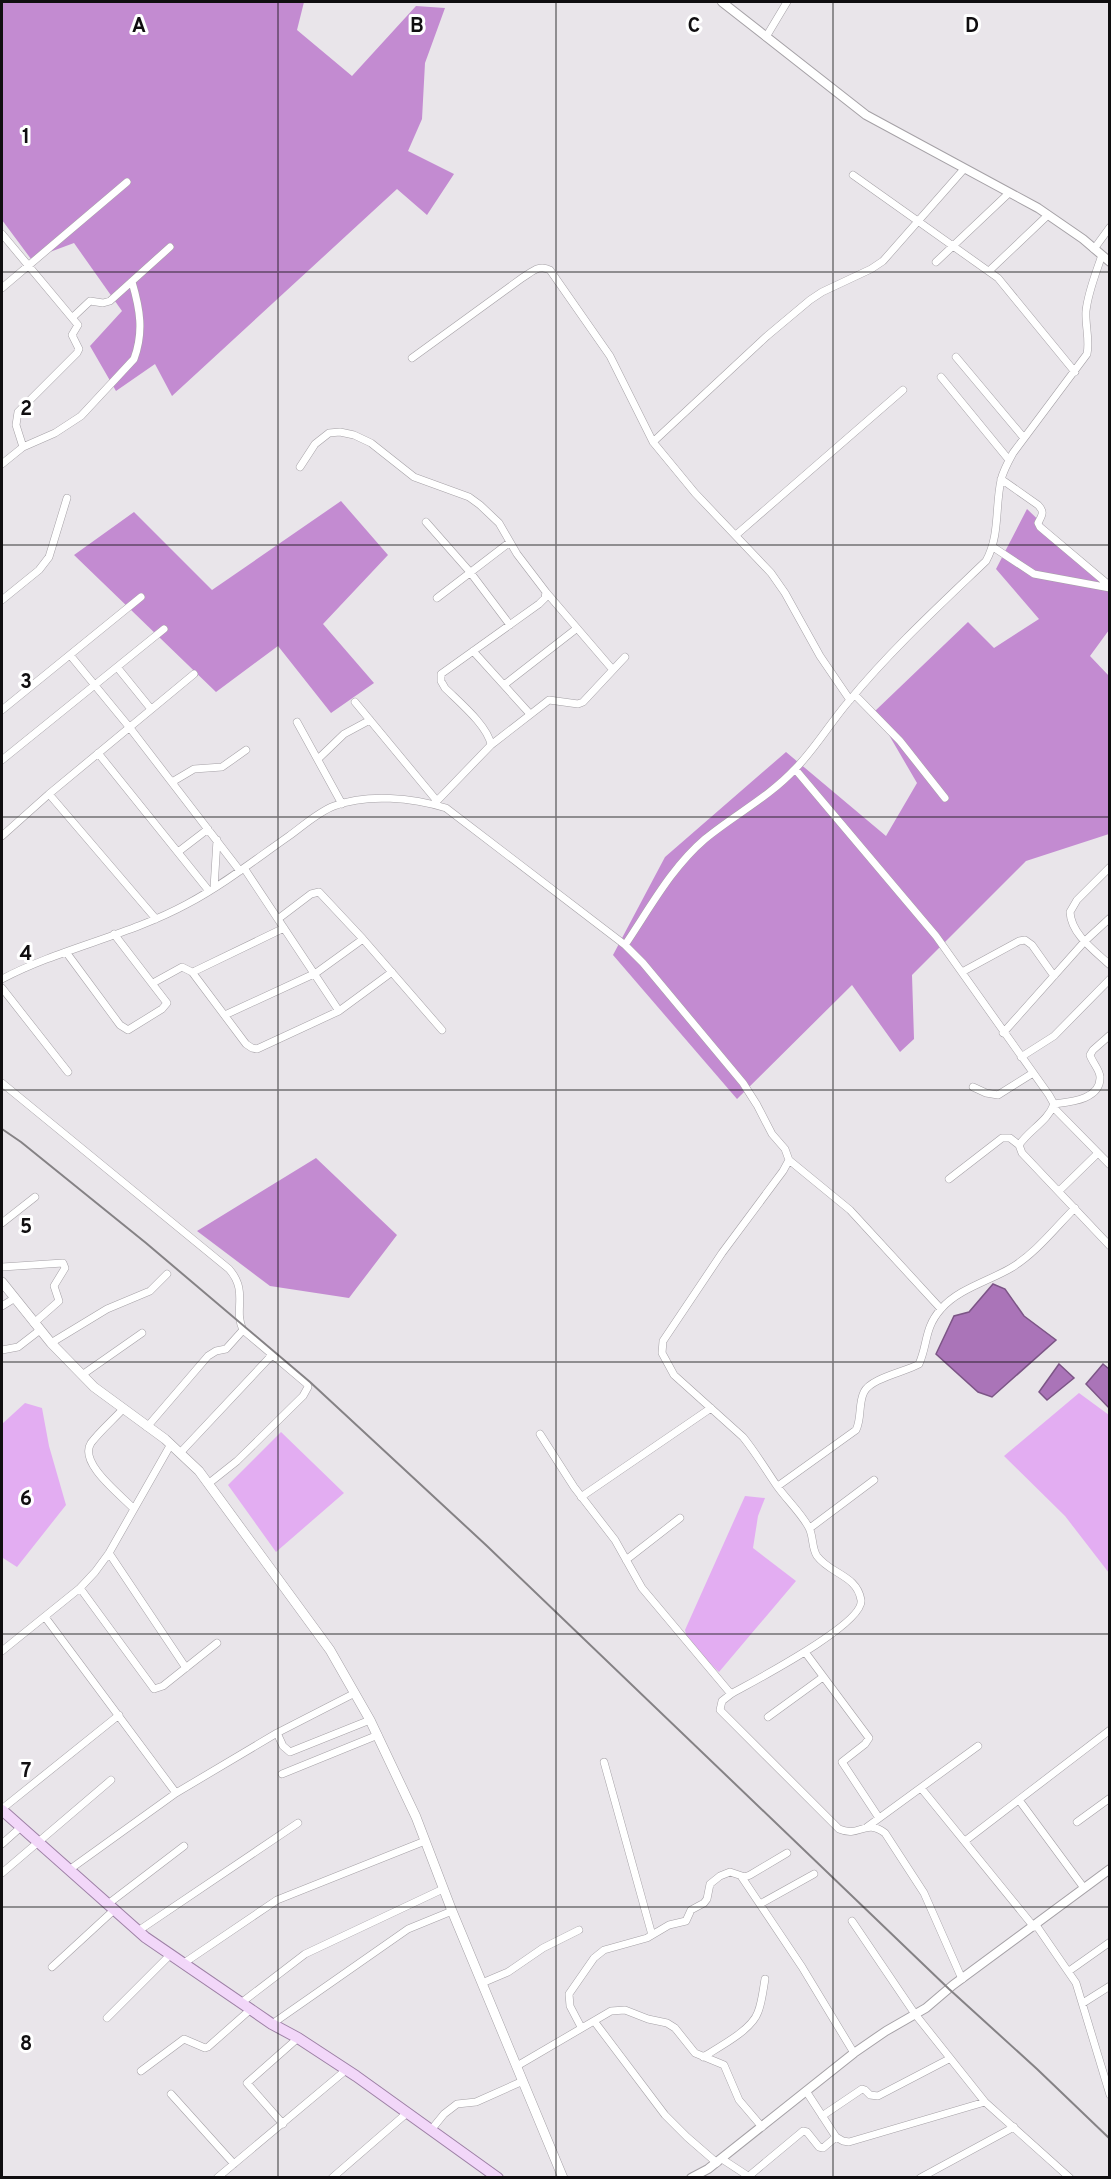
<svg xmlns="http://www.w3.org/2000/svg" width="1111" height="2179" font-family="Overpass,sans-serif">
  <rect width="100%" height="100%" fill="#e9e5ea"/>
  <path fill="#e3adf2" d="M1079 1393 1109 1415V1573L1065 1516 1004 1456Z
    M25 1403 42 1408 49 1446 66 1505 17 1567 3 1558 2 1424Z
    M281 1432 344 1493 276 1552 228 1485Z
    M745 1496 765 1498 758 1516 753 1548 796 1581 719 1672 688 1643 685 1630Z"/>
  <path fill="#c38bd1" d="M2 2H304L297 30 352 76 416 6 445 8 425 63 422 119 408 151 454 174 427 215 397 189 172 396 155 364 116 391 90 346 122 311 74 243 31 259 2 220Z
    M341 501 388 555 323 624 374 683 331 713 278 646 216 692 74 555 134 512 212 590Z
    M1027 509 1109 588V630L1090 656 1109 676V834L1026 861 912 975 914 1039 900 1052 852 985 737 1099 613 955 665 857 786 752 886 836 917 783 875 711 968 622 994 648 1039 619 996 569Z
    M316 1158 397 1235 349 1298 270 1286 197 1231Z"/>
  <path fill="#aa74b8" stroke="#7c5586" stroke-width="1.5" d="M993 1284 1005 1289 1024 1316 1056 1340 992 1397 978 1392 936 1354 954 1316 969 1312Z
    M1059 1364 1074 1378 1047 1400 1039 1392Z
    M1103 1364 1109 1369V1408L1086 1384Z"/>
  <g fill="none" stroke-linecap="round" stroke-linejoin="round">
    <g stroke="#a5a1a6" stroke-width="8">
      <path id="minor" d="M766 37 787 2
        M853 175 998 278 1075 372
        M2 234 78 325 72 335 79 349 77 353 18 412 16 425 23 447
        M1094 249 1110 227
        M936 262 1009 193
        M989 271 1048 215
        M2 288 127 182
        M73 317 90 301 103 303 110 301 170 247
        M956 357 1024 438
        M412 358 522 278C532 272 539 264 550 270L610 356 653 442 695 493 771 573 785 593 820 656 850 700
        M941 377 1009 460
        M653 442 767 336 810 300 822 292 871 269 883 261 964 169
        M2 464 23 447 55 433 81 416 134 359C144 332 140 309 132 282
        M300 467 315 444 329 433 340 432 354 435 371 443 414 477 469 497 480 505 499 523 517 554 546 592 545 598 539 604 441 674V681L445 688C459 702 488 726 491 745L434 804
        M1001 479 1038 505C1045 512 1042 515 1038 523L1040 527 1110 586
        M426 522 470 572 510 625
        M736 535 903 390
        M993 547 1034 574 1110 588
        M546 592 613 670
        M437 598 510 542
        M2 600 39 570 49 557 67 498
        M473 651 530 714
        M70 655 130 728 240 871
        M117 667 151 709
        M504 685 576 629
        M855 695 900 741 945 798
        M355 702 437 801
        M2 710 141 597
        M297 722 342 804
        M491 745 549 700 578 704 583 702 625 657
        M98 753 209 891
        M318 759 344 734 370 720
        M2 760 164 629
        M795 769 936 936 1049 1095 1054 1104C1048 1121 1029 1130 1019 1145L1022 1153 1110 1246
        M172 782 194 769 222 767 246 750
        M2 836 49 794
        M178 852 208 829
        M1110 867 1077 900 1070 912C1071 934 1095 951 1110 965
        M244 868 339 1011
        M214 888 217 840
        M156 919 49 794 194 674
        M278 919 311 894 319 892 363 939 442 1030
        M625 945C650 908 671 868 705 839 734 815 769 797 795 769 815 749 830 723 849 701 890 651 939 606 986 561 1000 536 995 507 1001 480 1003 471 1008 462 1013 453L1087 354C1090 340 1085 325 1086 311 1088 292 1096 273 1102 255
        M66 952 120 1025 128 1030 162 1009 167 1003 114 934
        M192 972 246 1044 252 1048 257 1049 339 1011 392 972
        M962 972 1019 941 1025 940 1032 945 1054 976
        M2 979C61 948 128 936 187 904 223 885 256 859 289 836 303 826 318 812 334 806 368 793 413 798 446 808L625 945 643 963 743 1083 757 1105 772 1134 785 1149 789 1160 783 1171 722 1253 663 1341 662 1353 674 1375 743 1437C756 1453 766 1470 777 1486 787 1500 800 1512 808 1526 814 1535 811 1547 817 1556 830 1574 857 1575 861 1600 865 1624 752 1682 731 1694L722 1701 720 1710 839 1829C860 1838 865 1818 885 1833L924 1893 962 1979
        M153 983 182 967 192 972 195 971 284 928
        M2 988 68 1072
        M225 1015 316 973 363 939
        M1003 1033 1085 941 1110 918
        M1021 1057 1054 1036 1110 979
        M2 1083 229 1269C249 1292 233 1309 243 1330L307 1384 308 1387 303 1396 237 1461 208 1484
        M973 1087 986 1093 998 1095 1033 1073
        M1054 1104C1069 1102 1101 1100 1100 1077 1100 1070 1092 1062 1090 1055L1093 1050 1110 1035
        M1053 1107 1110 1165
        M789 1160 850 1210 941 1309
        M949 1179 1002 1138H1010L1019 1145
        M1059 1191 1098 1153
        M2 1223 35 1197
        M2 1267 63 1263 65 1268 54 1286 59 1301 34 1323
        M2 1306 15 1298
        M51 1343 107 1309 150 1291 167 1274
        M2 1350 18 1347 40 1330
        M82 1375 142 1333
        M123 1409C113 1420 100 1431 91 1443 78 1463 121 1495 134 1509
        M147 1427 208 1356 216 1351 226 1349 243 1330
        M540 1434 574 1487 615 1540 642 1588 731 1694
        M180 1453 272 1355
        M778 1486 856 1430C862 1418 858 1404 864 1392 871 1378 905 1372 919 1364 928 1344 924 1328 941 1309 958 1289 989 1281 1011 1268 1036 1253 1055 1228 1075 1208
        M581 1497 711 1408
        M810 1528 874 1480
        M109 1553 186 1668
        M626 1560 680 1518
        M80 1588 154 1689 163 1686 217 1643
        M45 1617 176 1793
        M2 1651 80 1588 95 1572 109 1553 171 1444
        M805 1652 869 1738 865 1744 842 1762 879 1818
        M768 1717 823 1677
        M277 1733 283 1746 290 1752 370 1720
        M604 1762 652 1935
        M282 1774 378 1735
        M921 1788 1034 1927
        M1019 1800 1084 1888
        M2 1809 119 1715
        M1077 1822 1110 1798
        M867 1827 978 1746
        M965 1841 1110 1730
        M2 1844 21 1827
        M69 1870 176 1793 277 1733 355 1693
        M2 1873 111 1780
        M741 1876 802 1967 854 2053
        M108 1904 184 1846
        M760 1904 814 1874
        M852 1921 915 2014 985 2102 1070 2178
        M1036 1925 1076 1983 1110 2095
        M138 1931 298 1823
        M184 1963 277 1900 425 1841
        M52 1967 114 1910
        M1069 1971 1110 1942
        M482 1983 508 1972 543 1948 579 1930
        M241 2003 305 1954 443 1889
        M1083 2003 1110 1986
        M107 2018 171 1954
        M594 2021 665 2115 687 2137 717 2163
        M272 2024 408 1929 452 1911
        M581 2027 570 2006 569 1994 594 1958 604 1950 647 1938 669 1925 686 1921 691 1910 704 1903 707 1899 710 1884 720 1876 730 1872 745 1877 750 1875 787 1853
        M703 2057C719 2047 752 2030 758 2012 762 2002 763 1990 765 1979
        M517 2066 611 2011 625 2010 648 2019 667 2023 675 2028 695 2053 724 2065 739 2100 762 2127
        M141 2071 184 2039 205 2048 208 2047 251 2009
        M806 2091 836 2137 843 2141 849 2142 985 2102
        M171 2094 234 2164
        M822 2116 862 2089 865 2090 870 2095 878 2096 949 2059
        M283 2124 247 2083 298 2038
        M431 2130 444 2114 457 2104 476 2102 523 2081
        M722 2159 751 2178
        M749 2176 803 2131 807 2132 819 2147 823 2148 836 2137
        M217 2178 346 2070
        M332 2178 407 2113
        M920 2178 1014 2127"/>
    </g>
    <g stroke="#a5a1a6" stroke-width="10">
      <path id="tertiary" d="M722 2 866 115 1038 208 1083 239 1110 262
        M691 2178 708 2169 854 2053 886 2031 926 2008 953 1985 1110 1869"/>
    </g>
    <g stroke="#a5a1a6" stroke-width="10">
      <path id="secondary" d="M2 1282 51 1343 94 1387 165 1439 199 1471 330 1650 370 1720 416 1817 452 1911 563 2178"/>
    </g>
    <g stroke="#9d80a5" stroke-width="12">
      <path id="primary" d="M2 1810 145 1937 272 2024 298 2038 356 2076 498 2178"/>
    </g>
    <use href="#minor" stroke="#fff" stroke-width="7"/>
    <use href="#tertiary" stroke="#fff" stroke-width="8"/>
    <use href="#secondary" stroke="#fff" stroke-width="9"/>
    <use href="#primary" stroke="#f2d7f9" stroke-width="10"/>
    <path stroke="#858285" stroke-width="2" d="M2 1129 21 1142 146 1243 310 1382 487 1546 949 1989 1037 2069 1110 2139"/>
  </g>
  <path fill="none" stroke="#100e10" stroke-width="1.5" stroke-opacity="0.55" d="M278 2V2178M556 2V2178M833 2V2178M2 272H1110M2 545H1110M2 817H1110M2 1090H1110M2 1362H1110M2 1634H1110M2 1907H1110"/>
  <g font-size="20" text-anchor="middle" font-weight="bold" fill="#100e10" stroke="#fff" stroke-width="6" stroke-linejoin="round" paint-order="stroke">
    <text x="139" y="32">A</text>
    <text x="417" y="32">B</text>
    <text x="694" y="32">C</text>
    <text x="972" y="32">D</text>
    <text x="26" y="143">1</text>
    <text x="26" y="415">2</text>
    <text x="26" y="688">3</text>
    <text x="26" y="960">4</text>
    <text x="26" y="1233">5</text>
    <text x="26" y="1505">6</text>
    <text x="26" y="1777">7</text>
    <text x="26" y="2050">8</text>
  </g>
  <rect width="1111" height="2179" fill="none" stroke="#100e10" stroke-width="6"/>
</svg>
